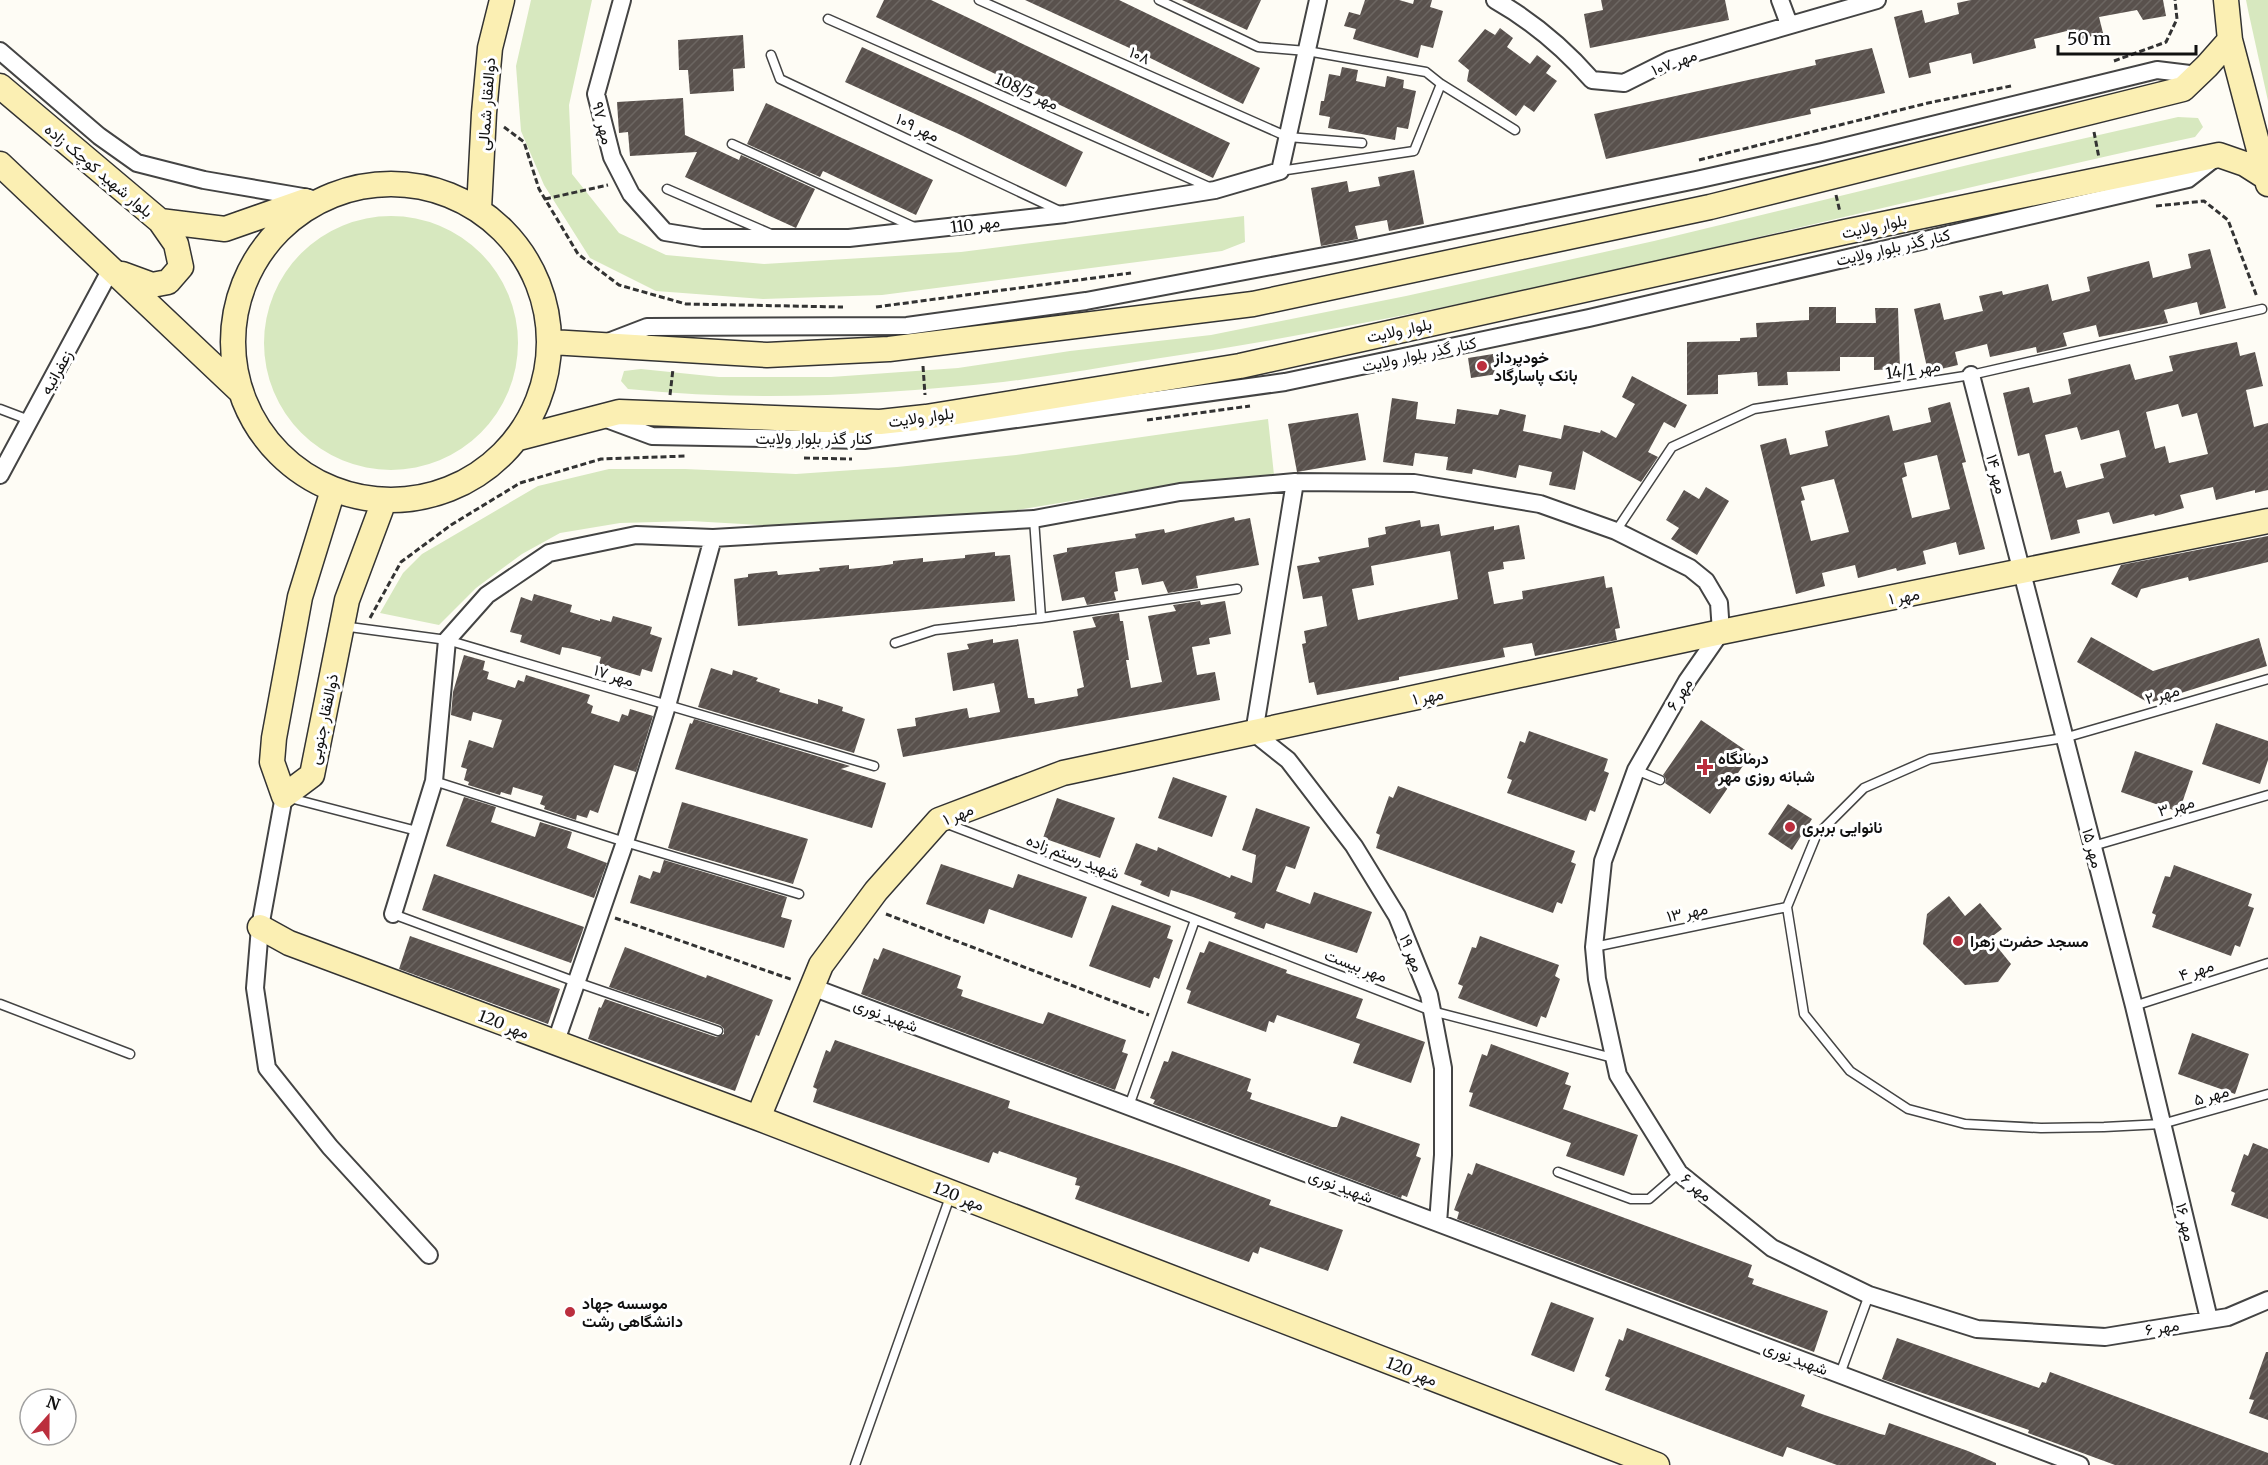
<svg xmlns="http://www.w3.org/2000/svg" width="2268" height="1465" font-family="Merriweather,Vazirmatn,serif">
  <defs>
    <pattern id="building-hatch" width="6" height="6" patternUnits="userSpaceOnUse" patternTransform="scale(1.5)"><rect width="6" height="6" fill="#59514d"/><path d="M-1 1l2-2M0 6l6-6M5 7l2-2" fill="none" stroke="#6c6662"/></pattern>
  </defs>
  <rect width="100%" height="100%" fill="#fefcf5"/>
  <path fill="#d7e8bf" d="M531 0H592L569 105 572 174 619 233 666 255 764 264 961 252 1244 216 1245 242 1222 251 882 295 763 299 656 291 590 258 544 185 521 131 516 66Z
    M2246 0H2268V101L2248 10Z
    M2178 117 2198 118 2203 127 2195 137C1848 211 1505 307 1154 359 1104 367 1053 376 1003 382 878 395 753 402 628 389L621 381 624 371 641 369 719 377H831L958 368 1070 351 1211 335 1406 296 1654 241 1972 164Z
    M264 343a127 127 0 1 1 254 0a127 127 0 1 1-254 0Z
    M1268 419 1274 475 1180 483 1005 512 776 526 691 521 620 523 560 533 522 554 476 588 439 625 380 613 403 573 422 554 538 486 609 469H685L796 474 897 467 1016 455Z"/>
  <path fill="url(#building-hatch)" fill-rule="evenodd" d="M884 0H931L1230 143 1213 178 876 17Z
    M1025 0H1119L1260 68 1243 104 1136 51Z
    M1182 0H1261L1247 30Z
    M1365 0H1399L1413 4 1414 0H1432L1430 7 1443 11 1433 48 1421 45 1418 58 1353 39 1356 29 1344 26 1349 12 1360 15Z
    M1601 0H1725L1729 20 1590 48 1584 14 1603 10Z
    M1971 0H2163L2166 16 2143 20 2137 10 2099 17 2103 33 2078 40 2075 29 2034 39 2036 48 1973 64 1971 53 1929 63 1931 73 1909 78 1894 17 1922 10 1925 23 1959 14 1957 3Z
    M1500 28 1513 38 1507 47 1530 64 1537 55 1551 66 1546 73 1557 81 1534 112 1524 105 1516 116 1467 81 1469 70 1458 61 1485 29 1495 35Z
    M743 35 745 68 733 69 734 91 690 94 688 70H679L678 40Z
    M862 47 973 98 1083 152 1066 187 959 134 845 82Z
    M1872 48 1885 93 1810 109 1811 114 1606 159 1594 114 1816 65 1815 60Z
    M1342 67 1358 70 1356 81 1385 87 1387 76 1404 80 1403 88 1416 91 1408 129 1397 127 1395 140 1328 128 1330 117 1319 115 1321 101H1324L1329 74 1340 76Z
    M683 98 685 135 739 160 741 155 815 189 796 228 685 177 697 152 630 156 628 132 619 133 617 102Z
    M766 103 933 180 916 215 823 171 820 177 747 144Z
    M1414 170 1424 224 1389 231 1387 220 1355 226 1358 239 1321 246 1311 188 1347 181 1349 192 1380 186 1378 177Z
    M2210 249 2226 308 2200 315 2197 302 2164 310 2168 323 2099 337 2096 325 2063 333 2067 346 2037 353 2036 347 1990 357 1987 344 1955 352 1958 365 1928 372 1914 309 1940 303 1944 320 1983 311 1979 296 2002 291 2003 295 2048 284 2052 301 2090 291 2087 277 2149 261 2153 278 2191 268 2188 254Z
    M1809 307H1836V323H1876L1875 308H1898L1900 369 1874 370V357H1840V371L1787 372 1788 385 1758 386 1757 372 1718 375V394L1687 395V342L1740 341V338L1757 337 1756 323 1809 320Z
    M2237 342 2240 356 2255 352 2263 386 2246 390 2254 427 2268 423V490L2255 493V490L2216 500 2213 487 2180 495 2184 508 2155 516 2154 514 2113 524 2109 512 2077 520 2080 533 2051 540 2029 453 2018 456 2003 393 2029 387 2033 403 2071 394 2068 379 2130 364 2135 380 2173 371 2169 356ZM2178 404 2182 417 2197 413 2208 454 2169 463 2165 446 2155 449 2146 412ZM2077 427 2081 440 2119 430 2126 457 2100 464 2104 478 2066 488 2061 471 2054 473 2045 435Z
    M1493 354 1497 374 1471 378 1468 358Z
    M1632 376 1687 405 1675 428 1664 422 1648 452 1658 457 1641 482 1583 451 1575 490 1549 485 1552 472 1519 465 1516 478 1473 469 1472 474 1446 470 1448 457 1415 453 1413 466 1383 462 1392 398 1418 402 1416 419 1455 424 1457 409 1498 415 1500 409 1526 415 1523 431 1561 439 1564 425 1600 433 1601 430 1616 438 1635 404 1622 397Z
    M1950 402 1966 462 1962 463 1985 549 1959 555 1956 542 1923 551 1926 564 1897 571 1896 568 1858 578 1855 565 1822 573 1825 586 1796 594 1760 445 1786 438 1790 455 1828 446 1825 431 1889 415 1893 431 1931 422 1928 408ZM1937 455 1950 509 1912 518 1902 478 1907 476 1904 463ZM1834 479 1849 532 1811 541 1801 501 1805 500 1801 487Z
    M1358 413 1366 460 1297 472 1288 424Z
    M1706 487 1729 501 1697 555 1671 539 1679 528 1666 520 1684 490 1699 499Z
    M1234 517 1235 521 1250 518 1259 565 1196 576 1198 588 1168 593 1163 581 1142 585 1138 568 1115 572 1118 591 1114 592 1116 600 1087 605 1084 597 1062 601 1053 555 1067 552V548L1136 538 1135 534 1164 529 1165 533Z
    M1420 520 1421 527 1439 524 1441 536 1494 526V530L1519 525 1525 559 1503 562 1504 569 1488 572 1494 604 1523 599 1522 591 1604 576 1606 588 1612 587 1620 628 1615 629 1617 640 1535 656 1532 643 1503 648 1505 657 1399 677V680L1317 695 1314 682 1309 683 1302 644 1306 643 1304 631 1327 626 1322 596 1303 599 1297 566 1320 562 1318 557 1369 547 1368 538 1386 534 1385 527ZM1450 551 1458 599 1358 620 1352 589 1374 585 1371 566Z
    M2268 536V562L2189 581 2188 577 2141 589 2137 598 2111 584 2121 565Z
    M995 552V556L1010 555 1015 601 738 626 734 579 748 577V574L777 571 778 575 820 571 819 568 849 565V569L879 566 893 564V561L923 558V562L965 558V555Z
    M534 594 572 605 570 612 600 621V619L611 622 613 616 652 627 650 634 662 638 652 672 642 669 640 676 599 664 601 657 573 649 562 647 560 655 520 642 522 635 510 632 521 597 532 601Z
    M1200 601 1201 605 1225 601 1231 634 1209 638 1210 644 1192 647 1197 675 1215 672 1220 700 903 757 897 729 916 726 915 718 967 708 969 718 1000 712 994 683 953 691 947 653 969 649 967 644 993 639V643L1018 639 1028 698H1034L1035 704 1078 696 1077 689 1084 687 1073 631 1096 627 1092 617 1119 613 1120 621H1123L1129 660H1126L1131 688 1162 682 1148 616 1176 611 1173 605Z
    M2091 637 2153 671 2259 638 2267 666 2149 703 2077 662Z
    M464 655 485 661 483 670 489 672 487 679 515 688 518 680 524 682 526 675 590 695 587 703 593 706 591 713 619 722 622 714 628 716 630 709 653 716 636 772 614 765 598 813 590 810 587 818 577 815 576 820 544 809 545 806 540 804 543 796 513 787 511 795 501 792 500 795 468 785 469 782 464 780 467 769 461 767 469 740 493 748 502 720 473 712 471 721 451 715 453 692Z
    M711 668 732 675 733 670 758 678 756 681 780 689 779 692 818 704V699L843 707 842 711 865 719 854 753 698 707Z
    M694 719 850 766 841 769 886 783 872 828 675 769 690 723 692 724Z
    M1701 720 1751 754 1710 814 1665 783 1666 779 1663 775Z
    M2216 723 2268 741V760L2260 784 2202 764Z
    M1529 731 1608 759 1604 771 1609 773 1595 812 1590 810 1586 821 1507 793 1512 780 1507 778 1520 741 1525 743Z
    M2135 751 2193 771 2179 812 2121 792Z
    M1173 777 1227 796 1212 837 1158 818Z
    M1398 786 1575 851 1571 862 1576 864 1562 904 1557 902 1553 913 1376 848 1380 835 1376 833 1389 796 1393 798Z
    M464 797 496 807 491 822 535 837 540 822 572 832 567 848 607 863 594 898 446 846Z
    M1057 798 1115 818 1100 858 1043 838Z
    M682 802 808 839 793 884 668 848Z
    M1788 804 1812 819 1792 850 1768 834Z
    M1256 808 1310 827 1295 869 1286 866 1276 891 1310 904 1314 892 1372 912 1357 953 1266 923 1264 929 1234 918 1236 913 1193 897 1171 890 1169 897 1140 885 1142 881 1124 874 1136 843 1157 851 1158 847 1230 878 1231 875 1252 883 1256 855 1242 850Z
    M664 860 787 897 781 917 792 920 784 948 630 903 639 875 650 879 653 871 660 873Z
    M941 864 1013 888 1018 874 1087 897 1072 938 989 909 984 924 926 904Z
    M2174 865 2252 894 2248 906 2254 908 2240 947 2235 945 2231 956 2152 927 2156 915 2152 913 2165 876 2170 877Z
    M434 874 584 927 571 963 422 910Z
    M1949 896 1965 916 1980 903 2002 929 1990 938 2011 964 1998 982 1965 985 1923 944 1927 914Z
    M1112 905 1171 926 1167 938 1173 940 1159 979 1154 977 1150 988 1089 966Z
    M410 936 560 989 548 1024 399 969Z
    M1480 936 1559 965 1555 976 1560 979 1546 1018 1541 1016 1537 1027 1458 998 1463 986 1458 984 1472 947 1476 948Z
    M1209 941 1287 970 1286 973 1363 999 1356 1018 1425 1042 1411 1083 1353 1063 1360 1044 1277 1015 1274 1023 1269 1021 1266 1032 1187 1003 1191 991 1186 989 1200 952 1204 953Z
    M625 947 706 978 707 975 773 1000 759 1036 756 1035 735 1091 588 1039 599 1007 601 1008 605 999 716 1037 724 1034V1029L720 1025 609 987Z
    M883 948 961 976 957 988 963 990 961 996 1039 1023 1043 1024 1048 1012 1126 1040 1122 1052 1128 1054 1115 1090 861 994 874 958 878 960Z
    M2192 1033 2249 1054 2235 1094 2178 1074Z
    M835 1040 1010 1101 1008 1108 1176 1165 1271 1200 1269 1205 1343 1230 1328 1271 1260 1247 1258 1254 1253 1252 1249 1262 1075 1199 1080 1186 1075 1185 1077 1178 999 1151 998 1154 993 1152 989 1163 813 1102 817 1089 813 1087 826 1050 830 1052Z
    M1491 1044 1569 1073 1565 1084 1571 1086 1563 1109 1638 1135 1624 1176 1566 1156 1571 1143 1469 1106 1473 1093 1469 1092 1482 1054 1487 1056Z
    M1172 1051 1251 1079 1247 1091 1252 1093 1250 1099 1332 1127H1337L1341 1116 1420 1144 1416 1156 1421 1158 1407 1197 1402 1195 1401 1198 1153 1104 1155 1100 1150 1098 1164 1061 1168 1062Z
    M2253 1143 2268 1149V1219L2231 1205 2235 1193 2231 1191 2244 1154 2248 1156Z
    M1476 1163 1752 1265 1748 1277 1754 1279 1752 1284 1828 1311 1814 1352 1457 1219 1459 1212 1454 1210 1468 1173 1472 1175Z
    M1551 1302 1594 1318 1574 1372 1531 1355Z
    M1627 1328 1805 1395 1801 1406 1816 1412 1880 1434 1885 1435 1889 1423 1968 1451 1996 1463V1465H1837L1787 1447 1783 1457 1705 1428 1605 1390 1610 1378 1605 1376 1619 1339 1623 1341Z
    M1897 1338 2039 1388 2042 1382 2046 1383 2050 1372 2268 1453V1465H2115L2028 1433 2029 1430 1882 1379Z
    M2266 1352H2268V1420L2249 1413 2254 1400 2249 1399Z"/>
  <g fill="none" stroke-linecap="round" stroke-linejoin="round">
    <g stroke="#444" stroke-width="11">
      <path id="lane" d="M979 0 1288 137 1362 143
        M1159 0 1258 47 1307 51 1426 72 1441 84 1515 130
        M828 19 1209 187
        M771 55 780 79 1062 212
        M732 144 914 227
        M1280 171 1414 151 1441 84
        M667 189 771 234
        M0 409 29 420
        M1034 519 1041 618
        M1616 531 1672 447 1754 409 1971 375 2262 309
        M342 626 447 640 874 766
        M895 643 935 630 1041 618 1237 589
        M2268 679 2064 738 1930 759 1864 788 1816 836 1787 907 1804 1014 1850 1071 1908 1109 1965 1124 2041 1128 2104 1127 2162 1124 2268 1094
        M1636 770 1660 780
        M434 781 625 842 799 894
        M290 798 417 831
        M945 823 1432 1011 1613 1058
        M2093 846 2268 795
        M393 914 576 982 718 1031
        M1594 947 1787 907
        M0 1004 130 1054
        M2134 1006 2268 963
        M1129 1106 1195 920
        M1558 1172 1631 1199H1649L1679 1173
        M1840 1374 1869 1295
        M855 1465 951 1194"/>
    </g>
    <g stroke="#444" stroke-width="20">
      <path id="street" d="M622 0 596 94 612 157 631 194 665 232 702 238H849L1065 214 1215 190 1280 171 1318 0
        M1495 0C1532 21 1564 48 1592 80L1624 83 1670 60 1877 0
        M1780 0 1789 24
        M0 51 99 136 137 163 204 180 309 198
        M608 342 647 327 907 326 1086 301 1351 251 1696 180 1822 152 2157 70 2198 75
        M1971 375 2134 1006 2209 1319
        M601 417 652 436 864 440 1285 382 1589 318 2188 179 2215 158
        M0 475 111 269
        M1295 482 1254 733 1288 760 1354 846 1397 916 1429 995 1443 1068V1155L1438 1223
        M284 796 260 927 255 988 267 1068 330 1147 429 1255
        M393 914 434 781 447 640 487 595 549 553 636 535 713 538 1034 519 1180 492 1295 482 1414 483 1540 504 1616 531 1690 568 1706 581 1719 603 1721 632 1687 681 1636 770 1603 861 1594 947 1597 979 1618 1075 1679 1173 1772 1248 1869 1295 1977 1329 2105 1337 2228 1317 2268 1300
        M812 987 2080 1465
        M555 1044 625 842 667 706 713 538"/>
    </g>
    <g stroke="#333" stroke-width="27">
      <path id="secondary" d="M2226 0 2230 40 2268 184
        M0 86 160 221 225 229 305 201
        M0 164 239 390
        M233 342a158 158 0 1 1 316 0a158 158 0 1 1-316 0Z
        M479 209 484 113 490 48 502 0
        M122 274 152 285 168 282 181 267 176 244 160 221
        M551 342 767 355 889 349 1253 304 1710 207 2183 89 2207 66 2230 40
        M519 438 619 412 880 422 926 417 1240 366 1845 232 2219 155 2245 164 2267 178
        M333 490 300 597 274 738 272 762 284 796 312 775 347 600 384 501
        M260 927 289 943 758 1118 1657 1465
        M758 1118 821 965 876 891 939 820 1063 773 1721 632 2268 521"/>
    </g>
    <path stroke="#333" stroke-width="3" stroke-dasharray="6 3" stroke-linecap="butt" d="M2114 61 2166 42 2177 19 2175 0
      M504 127 524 142 539 189 578 254 619 285 686 304 843 307
      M2094 132 2099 158
      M1699 160 1928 103 2011 86
      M1836 195 1840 212
      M545 199 608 185
      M2156 206 2204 201 2228 220 2257 297
      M876 307 1131 273
      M923 366 925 395
      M670 395 673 369
      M1147 420 1250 406
      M804 458 852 459
      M370 618 401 562 451 525 520 483 601 459 687 456
      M886 914 1149 1015
      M615 918 793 980"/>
    <use href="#lane" stroke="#fff" stroke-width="8"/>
    <use href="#street" stroke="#fff" stroke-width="16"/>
    <use href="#secondary" stroke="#fbefb3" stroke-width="24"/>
  </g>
  <g fill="#bb2e3d" stroke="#fff" stroke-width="2">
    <circle cx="1482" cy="366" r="6"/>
    <path d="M1702 758h6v6h6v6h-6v6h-6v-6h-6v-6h6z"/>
    <circle cx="1790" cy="827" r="6"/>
    <circle cx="1958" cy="941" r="6"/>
    <circle cx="570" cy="1312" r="6"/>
  </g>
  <g text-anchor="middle" stroke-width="6" stroke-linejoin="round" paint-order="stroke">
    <g font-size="16" fill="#111" stroke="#fff">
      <text transform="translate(1140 55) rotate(24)" y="6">۱۰۸</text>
      <text transform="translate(1674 62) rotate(-21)" y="6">مهر ۱۰۷</text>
      <text transform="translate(1027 91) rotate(24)" y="6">مهر 108/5</text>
      <text transform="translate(486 104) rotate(-86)" y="6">ذوالفقار شمالی</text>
      <text transform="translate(603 123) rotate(76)" y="6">مهر ۹۷</text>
      <text transform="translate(918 127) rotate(25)" y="6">مهر ۱۰۹</text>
      <text transform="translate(99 170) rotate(40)" y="6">بلوار شهید کوچک زاده</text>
      <text transform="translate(975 224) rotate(-7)" y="6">مهر 110</text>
      <text transform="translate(1874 226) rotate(-12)" y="6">بلوار ولایت</text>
      <text transform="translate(1893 247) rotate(-13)" y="6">کنار گذر بلوار ولایت</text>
      <text transform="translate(1399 330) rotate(-12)" y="6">بلوار ولایت</text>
      <text transform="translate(1419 354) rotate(-12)" y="6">کنار گذر بلوار ولایت</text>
      <text transform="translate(1913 369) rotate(-9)" y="6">مهر 14/1</text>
      <text transform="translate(56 372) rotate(-61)" y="6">زعفرانیه</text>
      <text transform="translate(921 417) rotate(-8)" y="6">بلوار ولایت</text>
      <text x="814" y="444">کنار گذر بلوار ولایت</text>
      <text transform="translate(1997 474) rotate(75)" y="6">مهر ۱۴</text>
      <text transform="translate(1904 596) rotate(-11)" y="6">مهر ۱</text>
      <text transform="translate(614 675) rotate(17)" y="6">مهر ۱۷</text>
      <text transform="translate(1679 694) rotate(-58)" y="6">مهر ۶</text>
      <text transform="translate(2162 694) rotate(-16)" y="6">مهر ۲</text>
      <text transform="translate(1428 696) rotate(-12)" y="6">مهر ۱</text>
      <text transform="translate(323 719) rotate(-78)" y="6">ذوالفقار جنوبی</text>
      <text transform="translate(2176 806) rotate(-16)" y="6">مهر ۳</text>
      <text transform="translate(958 814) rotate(-23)" y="6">مهر ۱</text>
      <text transform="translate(2093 848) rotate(75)" y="6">مهر ۱۵</text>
      <text transform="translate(1073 856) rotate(21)" y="6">شهید رستم زاده</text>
      <text transform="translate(1687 912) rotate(-12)" y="6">مهر ۱۳</text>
      <text transform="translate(1412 953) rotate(68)" y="6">مهر ۱۹</text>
      <text transform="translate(1356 965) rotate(21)" y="6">مهر بیست</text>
      <text transform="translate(2196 970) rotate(-18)" y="6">مهر ۴</text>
      <text transform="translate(886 1015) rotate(21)" y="6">شهید نوری</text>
      <text transform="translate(504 1024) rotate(21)" y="6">مهر 120</text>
      <text transform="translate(2211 1095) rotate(-16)" y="6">مهر ۵</text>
      <text transform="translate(1341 1186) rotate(21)" y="6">شهید نوری</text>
      <text transform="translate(1697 1187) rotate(40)" y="6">مهر ۶</text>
      <text transform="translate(959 1196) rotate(21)" y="6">مهر 120</text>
      <text transform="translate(2186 1222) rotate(76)" y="6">مهر ۱۶</text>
      <text transform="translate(2162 1327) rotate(-9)" y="6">مهر ۶</text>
      <text transform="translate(1796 1358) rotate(21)" y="6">شهید نوری</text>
      <text transform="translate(1412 1371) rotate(21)" y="6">مهر 120</text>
    </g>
    <g font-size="16" font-weight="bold" fill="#111" stroke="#fff" text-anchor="start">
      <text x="1494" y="363">خودپرداز<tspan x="1494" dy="18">بانک پاسارگاد</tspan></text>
      <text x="1718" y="764">درمانگاه<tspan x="1718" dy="18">شبانه روزی مهر</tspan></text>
      <text x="1802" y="833">نانوایی بربری</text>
      <text x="1970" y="947">مسجد حضرت زهرا</text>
      <text x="582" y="1309">موسسه جهاد<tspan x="582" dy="18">دانشگاهی رشت</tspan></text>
    </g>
  </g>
  <g transform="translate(48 1417) rotate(21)"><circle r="28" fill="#ffffff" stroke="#a0a0a0" stroke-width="1.5"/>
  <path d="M0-4.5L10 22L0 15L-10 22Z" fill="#bb2e3d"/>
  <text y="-9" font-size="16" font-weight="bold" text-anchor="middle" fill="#111111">N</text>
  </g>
  <path d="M2058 45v9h138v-9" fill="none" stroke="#111111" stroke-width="3"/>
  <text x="2067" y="45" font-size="18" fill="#111111" stroke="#ffffff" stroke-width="4.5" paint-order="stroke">50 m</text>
</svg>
